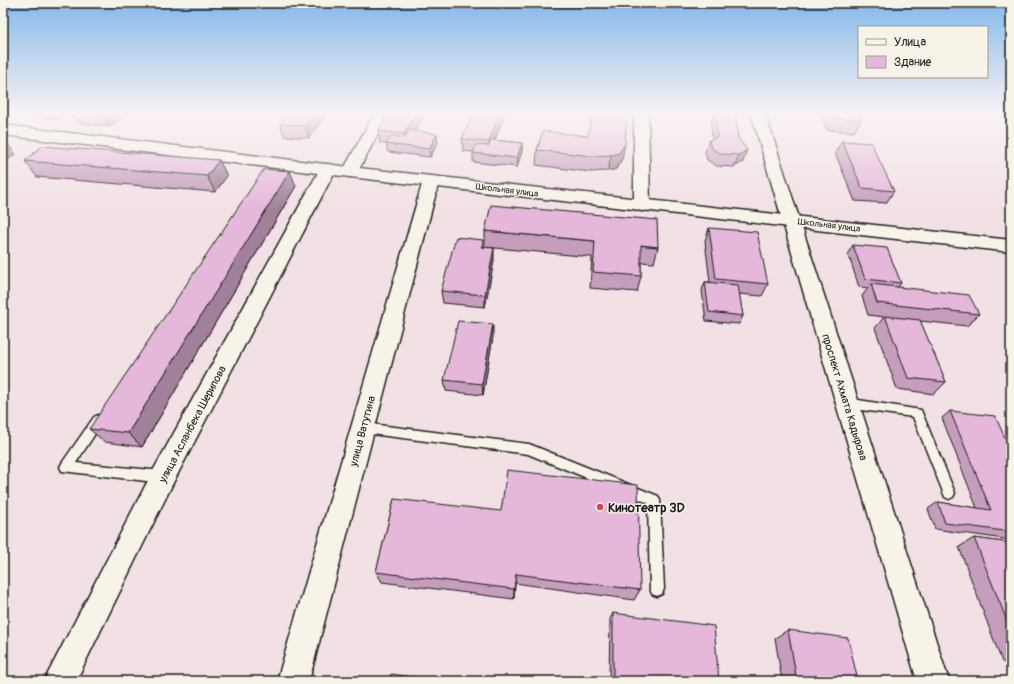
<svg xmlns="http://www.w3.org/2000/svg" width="1014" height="684" font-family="Pangolin,sans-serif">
  <rect width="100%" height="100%" fill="#f2e1e4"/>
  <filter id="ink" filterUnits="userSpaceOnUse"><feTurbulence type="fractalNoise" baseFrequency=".025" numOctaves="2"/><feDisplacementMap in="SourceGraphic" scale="8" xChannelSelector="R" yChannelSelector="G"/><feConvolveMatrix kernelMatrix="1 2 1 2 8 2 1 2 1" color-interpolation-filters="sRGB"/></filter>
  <g filter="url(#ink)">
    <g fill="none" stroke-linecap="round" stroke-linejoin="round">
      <g stroke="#1c1c1c" stroke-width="3">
        <path id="lane" d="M846 398 921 410 955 493 953 497 949 499 945 497 913 417 846 408 842 406 841 403 842 400Z
          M98 415 102 417 104 420 76 463 163 471 167 473 169 477 167 481 163 483 62 471 60 467 62 463 94 417Z
          M363 423 529 444 658 496 660 500 664 589 662 594 657 596 652 594 650 589 648 503 528 454 363 433 359 431 357 428 359 425Z"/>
      </g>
      <g stroke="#1c1c1c" stroke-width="3">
        <path id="street" d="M375 113H389L356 175 350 177 344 175 342 172Z
          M634 113H648L650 206 648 210 642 211 636 210 634 206Z
          M751 113H765L949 681H917Z
          M328 164 334 166 336 169 172 485 76 681H44L154 469 320 169 322 166Z
          M431 176 437 178 439 181 309 681H277L423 181 425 178Z"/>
      </g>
      <g stroke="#1c1c1c" stroke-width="3">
        <path id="secondary" d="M3 125 350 167 1011 240V252L350 177 3 135Z"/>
      </g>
      <use href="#lane" fill="#f7f3e8" fill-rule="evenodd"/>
      <use href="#street" fill="#f7f3e8" fill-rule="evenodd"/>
      <use href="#secondary" fill="#f7f3e8" fill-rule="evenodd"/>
    </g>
    <path fill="#c59ebc" stroke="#1c1c1c" d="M26 113H65L55 119 27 115Z
      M70 113H127L109 127 76 122Z
      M288 113H327L309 138 284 136 280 124Z
      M474 113H505L495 140 522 143V151L517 167 473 162V152L463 151 462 139Z
      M714 113H735L738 138 743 162 734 167 717 166 707 160 705 152 709 140 712 139 711 123Z
      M820 113H857L861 120 854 132 827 130Z
      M378 131H414L438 142 430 157 388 152 386 144 380 143Z
      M543 131 622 159 616 169 608 171 590 172 536 165 537 150Z
      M842 141 894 191 886 203 855 201 835 153Z
      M219 160 227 176 215 192 37 177 25 161Z
      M296 186 142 447 105 442 89 429Z
      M709 228 768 284 762 296 739 294 743 316 739 324 706 321 702 290 705 282H710L705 241Z
      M485 231 658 247 654 263 641 262V276L637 292 590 288 592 257 485 247Z
      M853 245 901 283 898 287 979 314 967 326 920 321 946 382 934 394 897 389 875 328 884 317 868 315 862 296 868 288 859 287 848 253Z
      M484 247 494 260 485 307 443 303 441 291Z
      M493 336 483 395 446 391 444 380Z
      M950 411 1011 451V540L935 529 928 509 938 502 977 508 942 418Z
      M394 499 640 590 634 600 515 583 514 599 382 582 376 572Z
      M974 538 1011 543V663L1002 662 959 547Z
      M613 613 719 681H609L610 619Z
      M788 630 858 681H782L775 638Z"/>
    <path fill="#a08199" stroke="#1c1c1c" d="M51 113H65L55 119Z
      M105 113H127L109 127 102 115Z
      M315 113H327L309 138 305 126Z
      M416 113H425L406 146 404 134Z
      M500 113H505L489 154V142Z
      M437 134 438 142 430 157 429 149Z
      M6 142 16 154 5 162 3 160V144Z
      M522 143V151L517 167V158Z
      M625 144 622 159 616 169 608 171 611 155Z
      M747 150 743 162 734 167 739 155Z
      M219 160 227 176 215 192 207 176Z
      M290 171 296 186 142 447 128 433Z
      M483 240 484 252 482 247Z
      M494 248V260L485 307V295Z
      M493 324V336L483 395 482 384Z
      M516 574 515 583 514 599V589Z"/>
    <path fill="#e5b8db" stroke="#1c1c1c" d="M86 113H105L102 115Z
      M288 113H315L305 126 280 124Z
      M389 113H416L404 134 378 131Z
      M474 113H500L489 142 462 139Z
      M592 113H627L625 144 619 153 611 155 592 156 537 150 543 131 588 136Z
      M715 113H735L738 138 747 150 739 155 721 154 711 148 709 140 717 137Z
      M831 113H857L861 120 833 118Z
      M409 130 437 134 429 149 386 144 391 136 405 138Z
      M491 140 522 143 517 158 473 153 476 145 489 146Z
      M3 141 6 142 3 144Z
      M842 141 871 143 894 191 862 188Z
      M42 146 219 160 207 176 25 161Z
      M264 169 290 171 223 280 128 433 89 429Z
      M491 205 657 220 658 247 641 245V276L593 272 595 241 485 231Z
      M709 228 757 232 768 284 716 279Z
      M456 237 483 240 482 247 494 248 485 295 441 291Z
      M853 245 887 248 901 283 865 279Z
      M705 282 738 285 743 316 709 312Z
      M871 284 969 295 979 314 877 303Z
      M885 316 920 320 946 382 908 378Z
      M458 321 493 324 482 384 444 380Z
      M950 411 995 416 1011 451V532L945 523 938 502 991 510Z
      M507 470 638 485 640 590 516 574 514 589 376 572 394 499 501 511Z
      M974 538 1011 543V631Z
      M613 613 714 626 719 681H613Z
      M788 630 848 638 858 681H797Z
      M391 674 440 681H389Z"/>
  </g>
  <linearGradient id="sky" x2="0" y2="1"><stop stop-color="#84b9e9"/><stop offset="0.54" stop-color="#f9f2f3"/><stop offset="1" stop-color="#f9f2f3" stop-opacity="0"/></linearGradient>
  <rect width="1014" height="209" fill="url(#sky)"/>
  <circle fill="#d1495b" stroke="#f7f3e8" stroke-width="1.5" cx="600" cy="507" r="4"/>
  <g text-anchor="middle" stroke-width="3" stroke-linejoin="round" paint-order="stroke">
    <g font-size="9" fill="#1c1c1c" stroke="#f7f3e8">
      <text transform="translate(507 190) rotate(7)" y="3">Школьная улица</text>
      <text transform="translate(829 225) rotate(7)" y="3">Школьная улица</text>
    </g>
    <g font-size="11" fill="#1c1c1c" stroke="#f7f3e8">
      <text transform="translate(845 397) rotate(73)" y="4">проспект Ахмата Кадырова</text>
      <text transform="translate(192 424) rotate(-62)" y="4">улица Асланбека Шерипова</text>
      <text transform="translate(362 431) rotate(-75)" y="4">улица Ватутина</text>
    </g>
    <g font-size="13" font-weight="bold" fill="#1c1c1c" stroke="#f7f3e8" text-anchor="start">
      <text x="608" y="512">Кинотеатр 3D</text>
    </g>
  </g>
  <rect width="1014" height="684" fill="none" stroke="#f7f3e8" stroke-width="16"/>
  <rect x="8" y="8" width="998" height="668" fill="none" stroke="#1c1c1c" stroke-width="1.5" filter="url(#ink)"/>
  <rect x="858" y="26" width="130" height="52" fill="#f7f3e8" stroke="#9f9d96"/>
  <rect x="866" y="39" width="20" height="6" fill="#f7f3e8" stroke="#9f9d96"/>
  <text x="894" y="46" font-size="12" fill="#1c1c1c">Улица</text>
  <rect x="866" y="56" width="20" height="12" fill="#e5b8db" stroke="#9f9d96"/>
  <text x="894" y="66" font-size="12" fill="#1c1c1c">Здание</text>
</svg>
